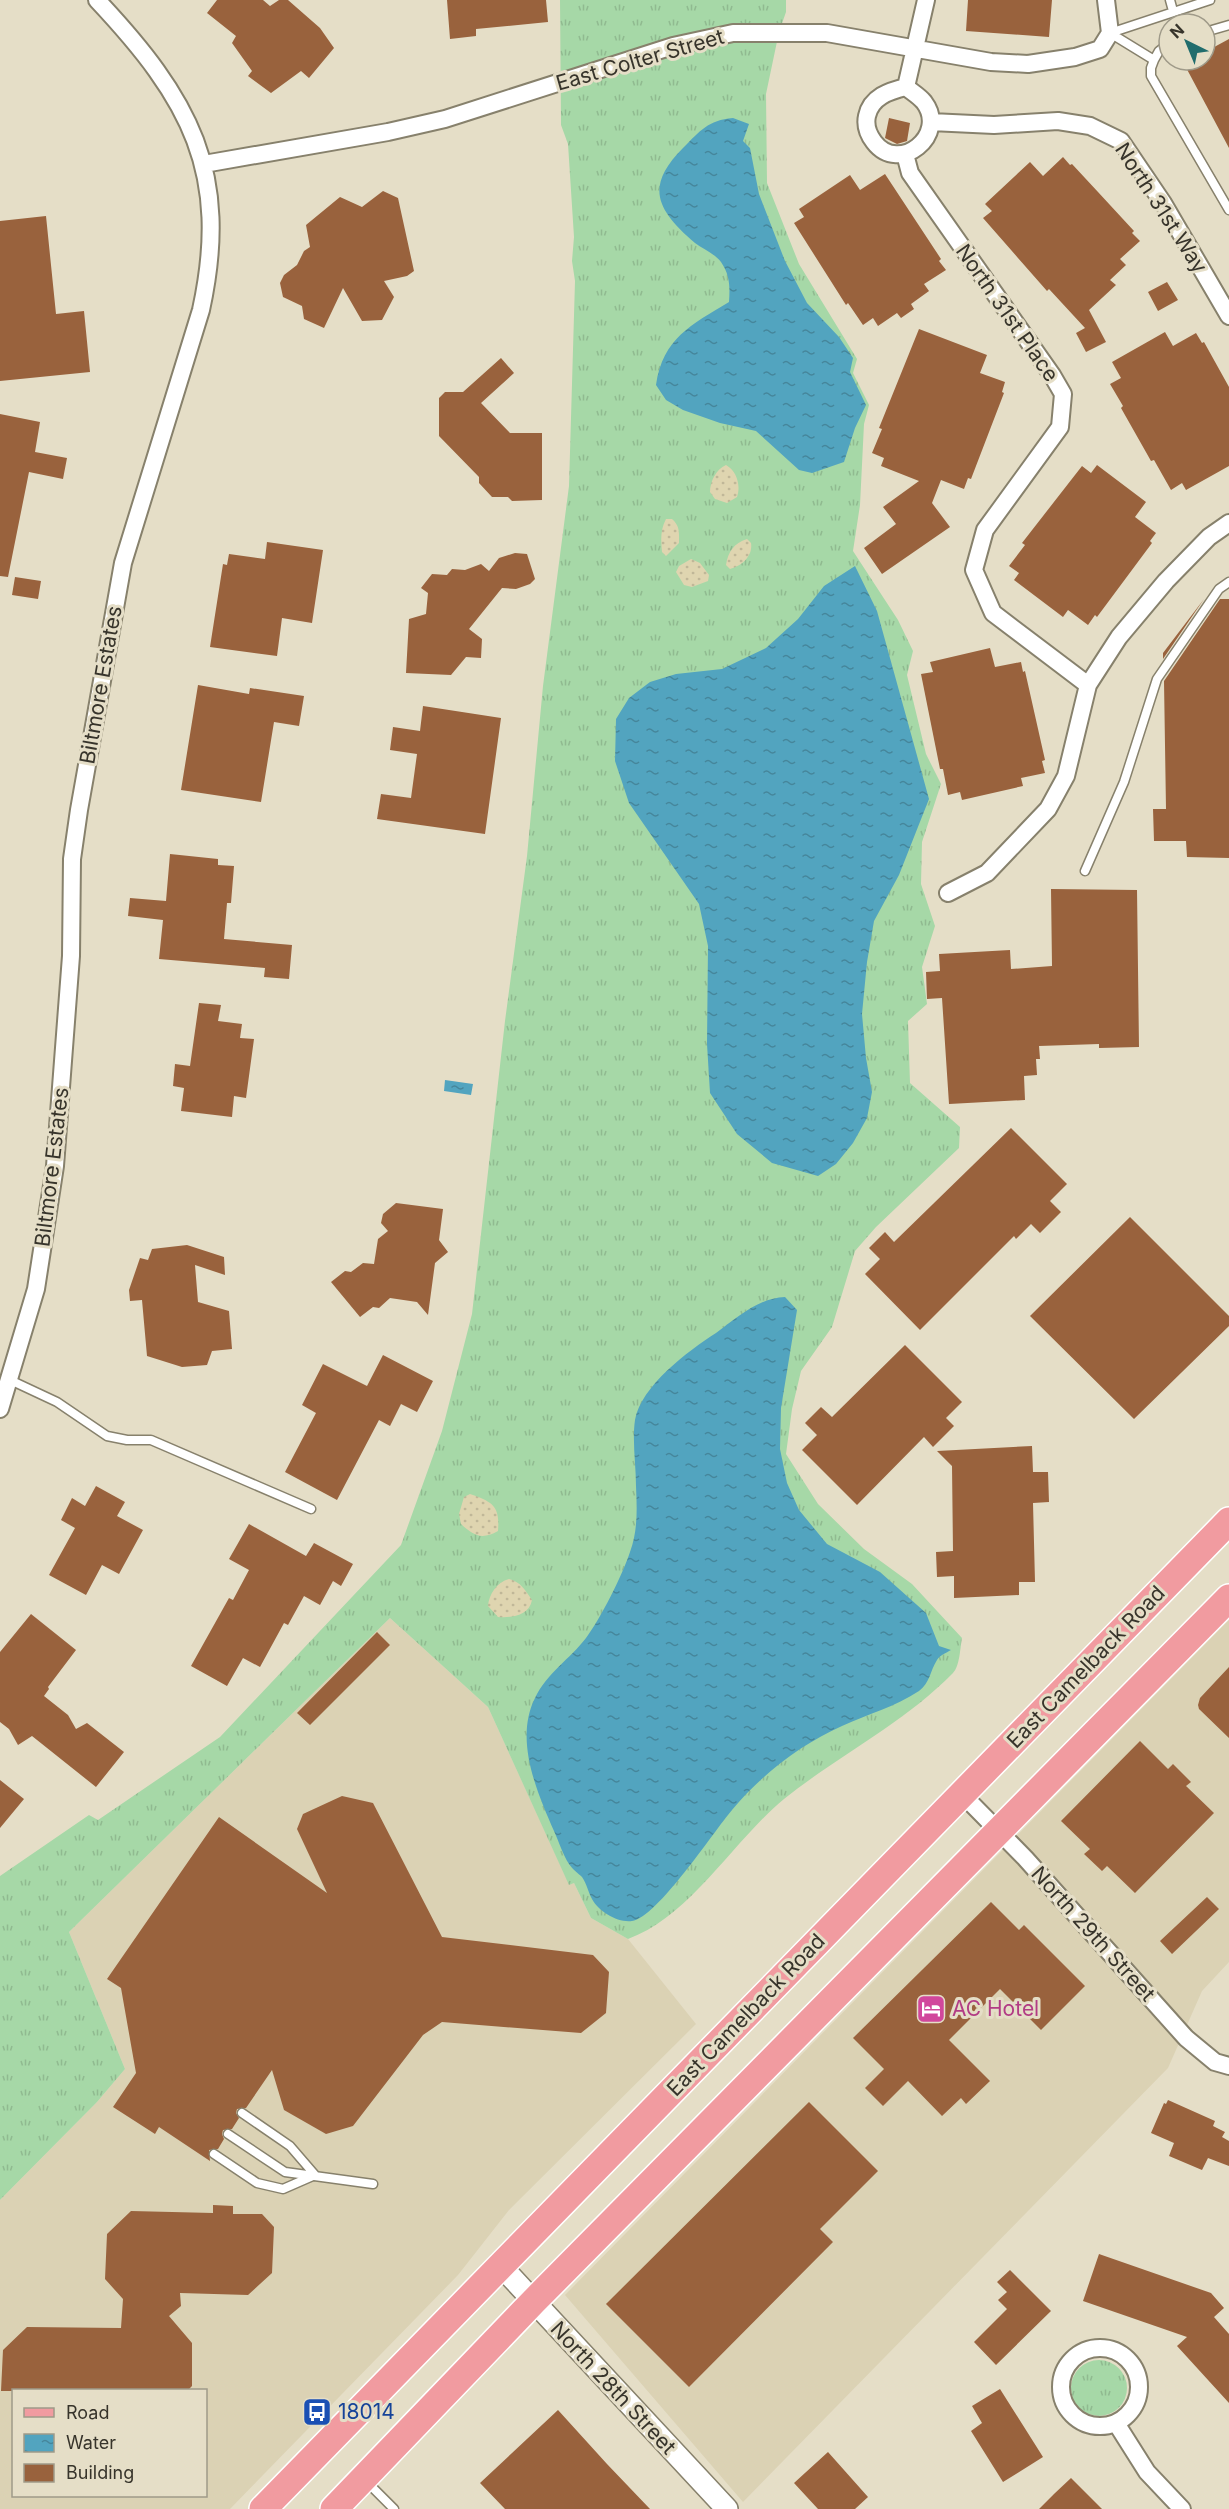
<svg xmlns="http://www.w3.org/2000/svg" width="1229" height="2509" font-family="Inter,sans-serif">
  <defs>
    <pattern id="grass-tufts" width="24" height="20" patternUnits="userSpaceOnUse" patternTransform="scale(1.5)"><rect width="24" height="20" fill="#a6d8a7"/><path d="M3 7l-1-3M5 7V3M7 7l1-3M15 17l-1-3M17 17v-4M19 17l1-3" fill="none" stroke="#90ba90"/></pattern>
    <pattern id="sand-dots" width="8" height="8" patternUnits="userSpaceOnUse" patternTransform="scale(1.5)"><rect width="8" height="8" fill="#dfd5b0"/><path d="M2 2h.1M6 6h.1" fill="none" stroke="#c0b798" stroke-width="1.8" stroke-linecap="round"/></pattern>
    <pattern id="water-ripples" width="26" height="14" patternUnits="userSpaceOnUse" patternTransform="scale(1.5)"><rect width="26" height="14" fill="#52a4bf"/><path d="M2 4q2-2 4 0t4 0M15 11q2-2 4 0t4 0" fill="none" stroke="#45869b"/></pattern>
  </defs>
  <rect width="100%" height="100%" fill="#e5dec7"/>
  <path fill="#dbd2b4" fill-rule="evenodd" d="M390 1618 488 1707 569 1884 574 1883 591 1918 628 1939 696 2024 509 2210 458 2275 230 2509H0V2200L97 2102 125 2069 69 1932ZM14 2390H206V2496H14Z
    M1229 1620V1962L1202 1991 1168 2068 743 2502 565 2295Z"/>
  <path fill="url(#grass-tufts)" d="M560 0H786V12L779 32 766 94 767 183 799 264 857 359 853 373 869 405 864 424 860 505 853 551 898 620 913 651 907 675 926 754 941 784 922 842 921 884 935 926 922 967 927 1004 908 1021 910 1083 960 1127 959 1148 876 1227 855 1251 832 1327 801 1371 792 1409 786 1454 818 1504 864 1549 912 1584 962 1638C960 1648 960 1666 953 1673 903 1724 839 1755 784 1799 734 1840 690 1917 628 1939L591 1918 574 1883 569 1885 488 1707 390 1618 69 1932 125 2069 97 2102 0 2200V1876L89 1815 98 1820 220 1737 401 1545 442 1431 472 1314 505 1021 527 856 543 686 569 486 575 281 572 261 574 237 568 144 561 125Z
    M1071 2388a28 28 0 1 1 56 0a28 28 0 1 1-56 0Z"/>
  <path fill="url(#sand-dots)" d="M726 465C737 471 741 486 737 497L727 503 715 499 710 492C710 482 716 469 726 465Z
    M666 519H672C680 526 679 532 679 543L666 556 662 552C661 541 660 530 666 519Z
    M747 539 751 543C753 556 742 566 730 569L726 565C728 552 734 543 747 539Z
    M691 559 700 563 709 575 708 581 692 587 684 585 676 572 679 566Z
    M470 1494C493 1502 500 1506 498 1531 482 1540 474 1536 461 1524L459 1514 464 1497Z
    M509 1579C521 1582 525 1590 532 1600 529 1616 511 1618 498 1617L488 1606C489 1594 497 1582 509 1579Z"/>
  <path fill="url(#water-ripples)" d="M733 118 749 124 743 141 750 148 759 194 785 261 807 303 839 337 853 358 850 372 866 405 855 428 844 462 812 473 799 470 756 431 720 423 683 410 666 400 656 385C663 338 691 325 729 302 730 287 730 275 721 262 715 254 703 249 695 243 657 210 644 187 683 148 700 131 708 120 733 118Z
    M855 566 877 611 929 799 899 875 874 921 867 962 862 1014 866 1058 872 1092 867 1118 853 1143 836 1164 818 1176 772 1163 737 1134 710 1093 707 1044 708 946 699 904 629 803 615 761 616 719 629 698 650 682 676 674 722 669 766 648 798 619 824 586Z
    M445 1080 473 1084 471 1095 444 1091Z
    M785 1297 797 1310 781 1408 780 1449 787 1483 799 1510 827 1544 880 1572 926 1613 939 1646 951 1650C946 1653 940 1655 937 1660 930 1671 930 1683 919 1691 895 1707 868 1714 842 1726 801 1744 761 1775 732 1810 714 1831 657 1918 632 1921 618 1923 599 1912 592 1899 588 1892 587 1884 582 1877 578 1873 573 1870 569 1864 563 1855 559 1842 554 1831 537 1792 514 1740 535 1698 547 1673 570 1659 586 1638 601 1618 622 1576 630 1552 638 1530 637 1509 636 1486 636 1465 632 1441 635 1420 641 1386 688 1351 716 1333 737 1318 758 1298 785 1297Z"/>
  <path fill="#99623d" d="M217 0H263L270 6 279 0H288L320 28 334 48 309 78 301 71 271 93 248 76 252 71 232 43 236 36 207 13Z
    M447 0H546L548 22 476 29V36L450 39Z
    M968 0H1052L1049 37 966 31Z
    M1229 39V148L1182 60H1205V52Z
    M889 118 910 123 907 141 897 144 885 138Z
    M1063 157 1070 165 1072 164 1098 192 1134 231 1132 233 1140 241 1120 259 1126 265 1110 280 1116 285 1089 310 1106 342 1086 352 1076 333 1085 328 1049 289 1047 291 983 218 992 211 985 204 1030 162 1043 176Z
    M885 174 941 259 939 261 946 270 924 284 929 291 911 304 914 309 901 318 897 313 878 326 873 318 863 325 848 303 846 305 794 223 804 217 799 209 850 175 860 190Z
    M383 191 398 198 414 271 407 276 384 281 394 297 382 320 362 321 343 288 324 328 304 319 302 306 283 297 280 283 284 275 297 265 304 251 310 247 306 225 340 197 362 207Z
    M46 216 56 314 84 311 90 372 0 381V221Z
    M1167 282 1178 300 1158 311 1148 292Z
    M919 329 987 355 980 373 1005 382 1002 392 1004 393 971 479 968 478 964 489 941 480 932 503 950 527 882 574 864 548 896 524 883 507 919 481 881 466 884 458 872 453 882 429 879 428Z
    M1165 332 1173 346 1196 333 1202 343 1204 342 1229 387V466L1186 490 1182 483 1171 490 1154 460 1151 461 1121 408 1123 406 1110 384 1121 378 1112 362Z
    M501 358 514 373 481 403 510 433H542V500L512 501 508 497H492L479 483V477L439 436V398L445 392H463Z
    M0 414 40 422 35 452 67 458 63 479 29 472 8 577 0 576Z
    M1097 465 1146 502 1135 517 1156 533 1150 541 1152 543 1097 617 1095 615 1088 625 1068 610 1063 617 1014 580 1019 573 1009 566 1025 545 1022 543 1082 466 1091 473Z
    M267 542 323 550 312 623 282 618 277 656 210 647 223 564 227 565 229 554 265 559Z
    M515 553 527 554 535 579 530 584 516 589 502 588 469 629 482 639 481 658 466 657 451 675 406 673 409 619 426 614 428 593 421 588 432 574 447 575 452 569 465 570 481 564 489 571 499 558Z
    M15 577 41 581 38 599 12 595Z
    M1204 599 1163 659V653Z
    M1220 599H1229V858L1187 857 1186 841H1154L1153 809H1166L1164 681Z
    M990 648 995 667 1021 662 1023 672 1025 671 1045 760 1042 761 1045 773 1021 778 1023 786 962 800 960 792 948 795 943 769H940L921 674 933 672 930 662Z
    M198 685 249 694 250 688 304 696 299 726 274 722 261 802 181 790Z
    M423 706 501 718 485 834 377 819 381 794 411 798 417 754 390 750 393 727 420 731Z
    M170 854 218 859V865L234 866 231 903H227L224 939 292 945 289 979 264 977 265 968 159 959 163 920 128 916 130 898 166 901Z
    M1051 889 1137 890 1139 1047 1099 1048V1044L1039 1046 1040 1059H1036L1037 1075 1024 1076 1025 1100 949 1104 942 998 927 999 926 972 940 971 939 954 1010 950 1011 969 1052 966Z
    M199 1003 221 1005 218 1021 242 1024 240 1038 254 1039 246 1098 234 1096 232 1117 181 1111 184 1088 173 1086 175 1064 190 1066Z
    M1011 1128 1067 1184 1050 1201 1061 1212 1040 1233 1031 1224 1016 1239 1014 1236 920 1330 865 1274 880 1259 869 1248 885 1232 894 1242Z
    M396 1203 443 1209 439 1240 448 1252 435 1263 428 1315 417 1302 390 1298 379 1308 373 1307 360 1317 331 1282 345 1271 351 1272 363 1263 374 1264 378 1239 388 1231 381 1223 383 1214Z
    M1130 1217 1229 1316V1326L1134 1419 1030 1316Z
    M187 1245 224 1257 225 1275 195 1265 198 1302 229 1311 232 1349 212 1351 207 1365 182 1367 147 1356 142 1300 130 1301 129 1290 140 1258 148 1260 152 1249Z
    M905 1345 962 1402 946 1418 954 1426 933 1447 924 1437 857 1505 802 1450 817 1435 805 1423 821 1407 832 1417Z
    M383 1355 433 1381 417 1412 401 1404 390 1426 379 1420 337 1500 285 1472 316 1413 302 1405 323 1364 367 1386Z
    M1032 1446 1033 1472H1048L1049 1502 1033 1503 1035 1582H1019V1595L954 1598V1576L937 1577 936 1552 953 1551 952 1466 937 1451Z
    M96 1486 125 1502 117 1516 143 1530 119 1574 102 1565 86 1595 49 1575 75 1528 61 1520 72 1498 85 1506Z
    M249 1524 306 1556 314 1543 353 1564 341 1586 333 1581 320 1605 304 1596 288 1625 284 1623 260 1667 243 1658 227 1686 191 1666 229 1598 233 1600 249 1570 229 1559Z
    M31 1614 76 1650 48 1687 49 1689 44 1696 68 1715 76 1729 87 1723 124 1752 96 1787 32 1736 18 1745 9 1729 0 1722V1652Z
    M377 1632 390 1645 310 1725 297 1713Z
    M1229 1667V1738L1199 1709 1198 1705 1200 1698Z
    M1140 1741 1168 1769 1173 1764 1191 1782 1186 1786 1214 1813 1135 1893 1107 1866 1102 1871 1084 1854 1090 1849 1061 1821Z
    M0 1780 24 1799 0 1828Z
    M342 1796 373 1803 442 1937 593 1955 609 1972 606 2013 581 2033 442 2022 423 2035 353 2126 326 2134 284 2110 272 2070 246 2108 237 2109 236 2113 239 2118 232 2129 223 2130 222 2134 224 2139 218 2149 209 2150 210 2161 159 2127 155 2134 113 2107 136 2073 121 1988 107 1979 219 1817 327 1893 297 1829 303 1814Z
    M1207 1897 1219 1909 1172 1954 1160 1941Z
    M991 1902 1019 1930 1024 1925 1085 1986 1041 2030 1000 1989 949 2040 990 2081 966 2104 961 2098 942 2116 908 2081 883 2106 865 2088 884 2069 853 2038Z
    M1168 2100 1215 2121 1213 2126 1225 2132 1222 2137 1229 2141V2166L1208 2158 1202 2170 1169 2156 1174 2143 1151 2133 1164 2103 1166 2104Z
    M809 2102 878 2171 820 2229 833 2242 689 2387 606 2304Z
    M213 2205 233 2206V2214H262L274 2227 272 2273 248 2295 180 2293 181 2306 169 2316 192 2343V2386L187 2391H1L3 2350 27 2327 121 2328 123 2299 105 2279 107 2234 131 2211 213 2213Z
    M1099 2254 1211 2293 1224 2308 1214 2317 1229 2334V2403L1177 2346 1187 2337 1083 2301Z
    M1010 2270 1051 2311 996 2365 974 2342 1007 2309 998 2300 1007 2292 997 2282Z
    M1000 2389 1043 2457 1003 2482 971 2431 982 2423 972 2406Z
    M558 2410 607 2464 650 2509H505L480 2483Z
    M828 2452 868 2497 855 2509H818L794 2483Z
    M1071 2478 1102 2509H1039L1054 2494Z"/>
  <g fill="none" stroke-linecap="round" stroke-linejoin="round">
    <g stroke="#87816c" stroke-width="11">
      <path id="service" d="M1170 0 1173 11
        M1205 32 1229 25
        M1110 33 1154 60 1151 68V76L1229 210
        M1110 33 1210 0
        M1154 60 1159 51 1169 43
        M1085 871 1124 782 1157 679 1219 589 1229 582
        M10 1380 57 1402 107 1436 127 1440H151L311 1509
        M228 2134 285 2172 373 2184
        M214 2154 257 2183 283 2189 315 2175 290 2146 242 2113
        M365 2480 394 2509"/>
    </g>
    <g stroke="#87816c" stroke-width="20">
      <path id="minor" d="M906 87C912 92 919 96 924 102 949 135 899 175 874 142 868 134 865 125 867 116 871 97 889 91 906 87Z
        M906 87 926 0
        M931 122 994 125 1058 121 1090 126 1121 141 1163 203 1229 316
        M905 154 910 173 1052 375 1063 394 1060 427 985 530 974 570 993 613 1088 685
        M204 164 388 132 445 119 673 46 733 33H827L991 62 1028 64 1075 57 1100 49 1110 33 1106 0
        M948 893 987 873 1048 809 1066 776 1088 685 1119 637 1166 581 1209 537 1229 523
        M0 1409 36 1289 55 1166 71 956 72 859 79 810 123 563 201 310C231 172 190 99 97 0
        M962 1794 1025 1858 1186 2038 1215 2062 1229 2066
        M1061 2387a39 39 0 1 1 78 0a39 39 0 1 1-78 0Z
        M1116 2423 1147 2472 1182 2509"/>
    </g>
    <g stroke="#87816c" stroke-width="24">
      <path id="tertiary" d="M501 2266 727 2509"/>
    </g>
    <g stroke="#fff" stroke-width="30">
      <path id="primary" d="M263 2509 1229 1521
        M334 2509 533 2302 1229 1598"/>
    </g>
    <use href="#service" stroke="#fff" stroke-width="8"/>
    <use href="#minor" stroke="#fff" stroke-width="16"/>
    <use href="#tertiary" stroke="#fff" stroke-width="21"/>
    <use href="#primary" stroke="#f19ba0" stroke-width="27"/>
  </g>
  <defs>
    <g id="hotel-square" transform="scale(1.5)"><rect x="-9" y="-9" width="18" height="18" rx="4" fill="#d1479c" stroke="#e5dec7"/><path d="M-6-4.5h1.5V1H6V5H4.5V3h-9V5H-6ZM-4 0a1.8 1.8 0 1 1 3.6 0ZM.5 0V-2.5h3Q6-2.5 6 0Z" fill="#fff"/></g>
    <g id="bus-square" transform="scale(1.5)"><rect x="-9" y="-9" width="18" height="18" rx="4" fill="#1a4fb4" stroke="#e5dec7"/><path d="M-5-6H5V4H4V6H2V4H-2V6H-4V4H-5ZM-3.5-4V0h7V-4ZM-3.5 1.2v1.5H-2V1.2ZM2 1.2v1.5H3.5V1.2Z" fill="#fff"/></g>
  </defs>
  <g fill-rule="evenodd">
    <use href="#hotel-square" x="931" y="2009"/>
    <use href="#bus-square" x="317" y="2412"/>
  </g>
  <g text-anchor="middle" stroke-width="6" stroke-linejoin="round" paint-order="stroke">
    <g font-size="21" fill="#37342b" stroke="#e5dec7">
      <text transform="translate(640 60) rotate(-16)" y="7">East Colter Street</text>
      <text transform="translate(1161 208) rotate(57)" y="7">North 31st Way</text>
      <text transform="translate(1007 313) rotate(55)" y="7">North 31st Place</text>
      <text transform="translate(101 685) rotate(-80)" y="7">Biltmore Estates</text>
      <text transform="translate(52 1167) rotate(-83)" y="7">Biltmore Estates</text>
      <text transform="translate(1086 1667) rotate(-46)" y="7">East Camelback Road</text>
      <text transform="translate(1093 1934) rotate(48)" y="7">North 29th Street</text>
      <text transform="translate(746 2015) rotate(-46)" y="7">East Camelback Road</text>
      <text transform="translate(613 2388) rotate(47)" y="7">North 28th Street</text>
    </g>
    <g font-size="21" fill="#b23c85" stroke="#e5dec7" text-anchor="start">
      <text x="952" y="2016">AC Hotel</text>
    </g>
    <g font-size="21" fill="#164399" stroke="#e5dec7" text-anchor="start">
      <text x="338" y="2419">18014</text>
    </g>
  </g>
  <rect x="12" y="2389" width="195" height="108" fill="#e5dec7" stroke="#9f9a89" stroke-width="1.5"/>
  <rect x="24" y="2408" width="30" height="9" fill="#f19ba0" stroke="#9f9a89" stroke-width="1.5"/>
  <text x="66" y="2419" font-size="18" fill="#37342b">Road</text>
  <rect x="24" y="2434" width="30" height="18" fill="url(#water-ripples)" stroke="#9f9a89" stroke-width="1.5"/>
  <text x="66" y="2449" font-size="18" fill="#37342b">Water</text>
  <rect x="24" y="2464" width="30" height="18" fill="#99623d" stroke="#9f9a89" stroke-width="1.5"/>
  <text x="66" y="2479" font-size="18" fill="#37342b">Building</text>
  <g transform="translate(1187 42) rotate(317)"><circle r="28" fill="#e5dec7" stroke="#9f9a89" stroke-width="1.5"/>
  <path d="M0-4.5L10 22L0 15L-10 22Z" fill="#216d6d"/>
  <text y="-9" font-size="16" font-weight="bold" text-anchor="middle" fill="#37342b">N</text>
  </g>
</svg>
